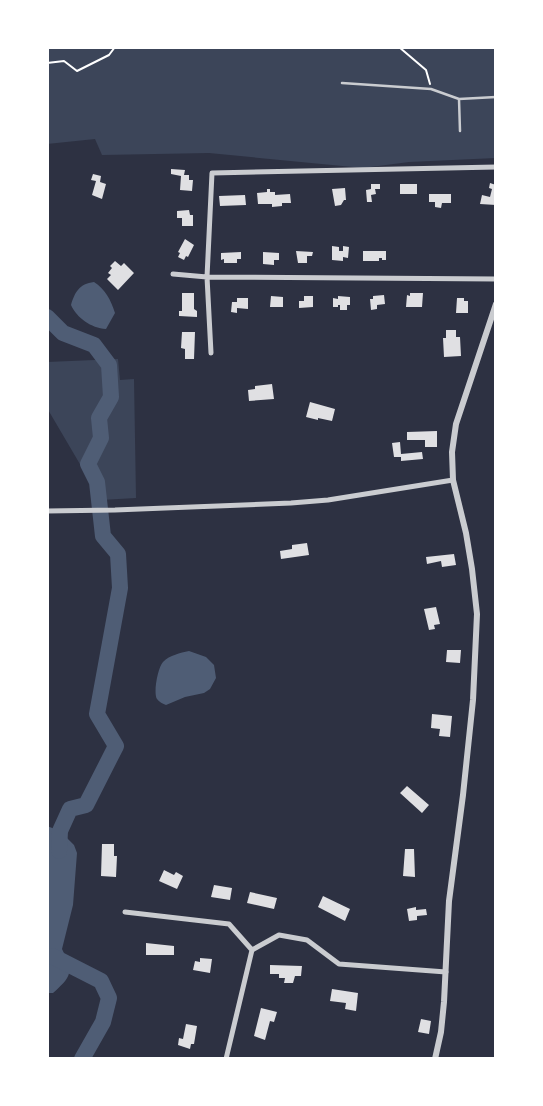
<svg xmlns="http://www.w3.org/2000/svg" width="543" height="1106" font-family="'Space Grotesk',sans-serif">
  <rect width="100%" height="100%" fill="#2d3142"/>
  <path fill="#3c4559" d="M47 47H496V158L409 162 363 168 209 153 102 155 95 139 47 144Z
    M118 359 120 380 134 379 136 498 101 500 47 408V362Z"/>
  <path fill="#4f5d75" d="M94 282C105 289 111 300 115 313L106 329C91 328 77 318 71 305 75 292 79 284 94 282Z
    M189 651 206 657 214 665 216 678 210 689 204 693 185 697 166 705C163 704 159 702 157 699 153 693 158 667 163 662 170 655 180 653 189 651Z
    M47 826 60 831 74 845 77 853 73 905 62 949C73 972 73 975 53 993H47Z"/>
  <g fill="none" stroke-linecap="round" stroke-linejoin="round">
    <path stroke="#4f5d75" stroke-width="16" d="M47 317 63 333 94 345 109 365 111 397 99 418 101 438 88 464 97 482 103 536 118 554 120 588 97 714 116 746 86 805 70 809 60 831 59 851
      M52 956 101 981 109 998 103 1022 82 1059"/>
  </g>
  <path fill="#e0e0e3" d="M171 169 185 170 184 175H189V180H193L192 191 180 190 181 176 171 174Z
    M93 174 101 176 100 182 106 184 102 199 92 195 96 181 91 180Z
    M490 183 496 185V205L480 204 482 195 490 197 492 189 489 188Z
    M371 184H380V189H375L376 194 371 195 372 202H367L366 190 371 189Z
    M400 184H417V194H400Z
    M345 188 346 200H344L341 205 335 206 332 189Z
    M267 189H270V192H275V195L290 194 291 203H282V206L272 207V204H258L257 193 267 192Z
    M429 194H451V203H442L441 208 435 207V202H429Z
    M245 195 246 205 220 206 219 196Z
    M189 210 190 215H193V226H182V218H177V211Z
    M185 239 194 245 188 257 186 256 184 260 178 257 180 253 178 252Z
    M332 246 339 247V251H343V246L349 247 348 258 343 257V261L332 260Z
    M296 251 313 252 312 256H307V263H298Z
    M363 251H386V260H382V258H379V261H363Z
    M241 252V259H237V263H224V259L221 260V253Z
    M263 252 279 253V260H274V265L263 264Z
    M115 261 121 266 124 263 134 273 118 290 107 279 111 275 108 273 112 268 110 266Z
    M182 293H194V309L197 311V317L179 316V311H182Z
    M410 293H423L422 307H406L407 295 410 296Z
    M384 295 385 304 377 305V309L371 310 370 299H373V296Z
    M271 296 283 297V307H270Z
    M304 296H313V307L299 308V301H304Z
    M338 296 350 297V305H347V310H340V305H338V307H333V298L338 299Z
    M237 298H248V309L237 308V313L231 312 232 302H237Z
    M457 298H464V301H468V313H456Z
    M446 330H456V337H460L461 356 444 357 443 338H446Z
    M182 332H195L194 359H185V349L181 348Z
    M272 384 274 399 249 401 248 390 255 389V386Z
    M310 402 335 409 332 421 318 418V420L306 417Z
    M437 431V447H425V440H407V432Z
    M400 442 401 454 422 452 423 459 401 461V457H394L392 443Z
    M307 543 309 555 281 559 280 551 292 549V545Z
    M454 554 456 565 442 567 441 561 427 564 426 557Z
    M436 607 440 624 434 625 435 629 429 630 424 609Z
    M447 650H461L460 663 446 662Z
    M432 714 452 716 450 737 439 736 440 729 431 728Z
    M407 786 429 805 422 813 400 793Z
    M102 844H114V856H117L116 877 101 876Z
    M405 849H414L415 877 403 876Z
    M164 870 174 875 176 872 183 876 177 889 159 881Z
    M214 885 232 888 230 900 211 897Z
    M250 892 277 898 274 909 247 903Z
    M323 896 350 909 345 921 318 907Z
    M416 907V910L426 909 427 915 417 916V920L409 921 407 909Z
    M146 943 174 946V955H146Z
    M200 958 212 959 210 973 193 970 195 961 200 962Z
    M270 965 302 966 301 976H295L293 983H284L285 978H279V974H270Z
    M332 989 358 993 356 1011 345 1009 346 1003 330 1001Z
    M261 1008 277 1012 274 1022 270 1021 265 1040 254 1036Z
    M421 1019 431 1021 429 1034 418 1032Z
    M186 1024 197 1026 194 1044H191L190 1049 178 1045 179 1038 183 1039Z"/>
  <g fill="none" stroke-linecap="round" stroke-linejoin="round">
    <path stroke="#fff" stroke-width="2" d="M161 47 162 48
      M399 47 426 70 430 84
      M47 63 64 61 77 71 109 55 115 47"/>
    <path stroke="#caccd0" stroke-width="2.5" d="M342 83 431 89 459 99
      M460 131 459 99 496 97"/>
    <path stroke="#caccd0" stroke-width="5" d="M173 274 207 277 496 279
      M211 353 207 277 212 173 496 167
      M47 511 115 510 291 503 328 500 453 480
      M125 912 229 924 252 950
      M226 1059 252 950 279 935 307 940 339 964 446 972"/>
    <path stroke="#caccd0" stroke-width="6" d="M435 1059 441 1032 444 1002 449 901 463 795 473 700 477 614 472 569 466 533 453 480 452 452 456 424 496 304"/>
  </g>
  <rect width="543" height="1106" fill="none" stroke="#ffffff" stroke-width="98"/>
</svg>
